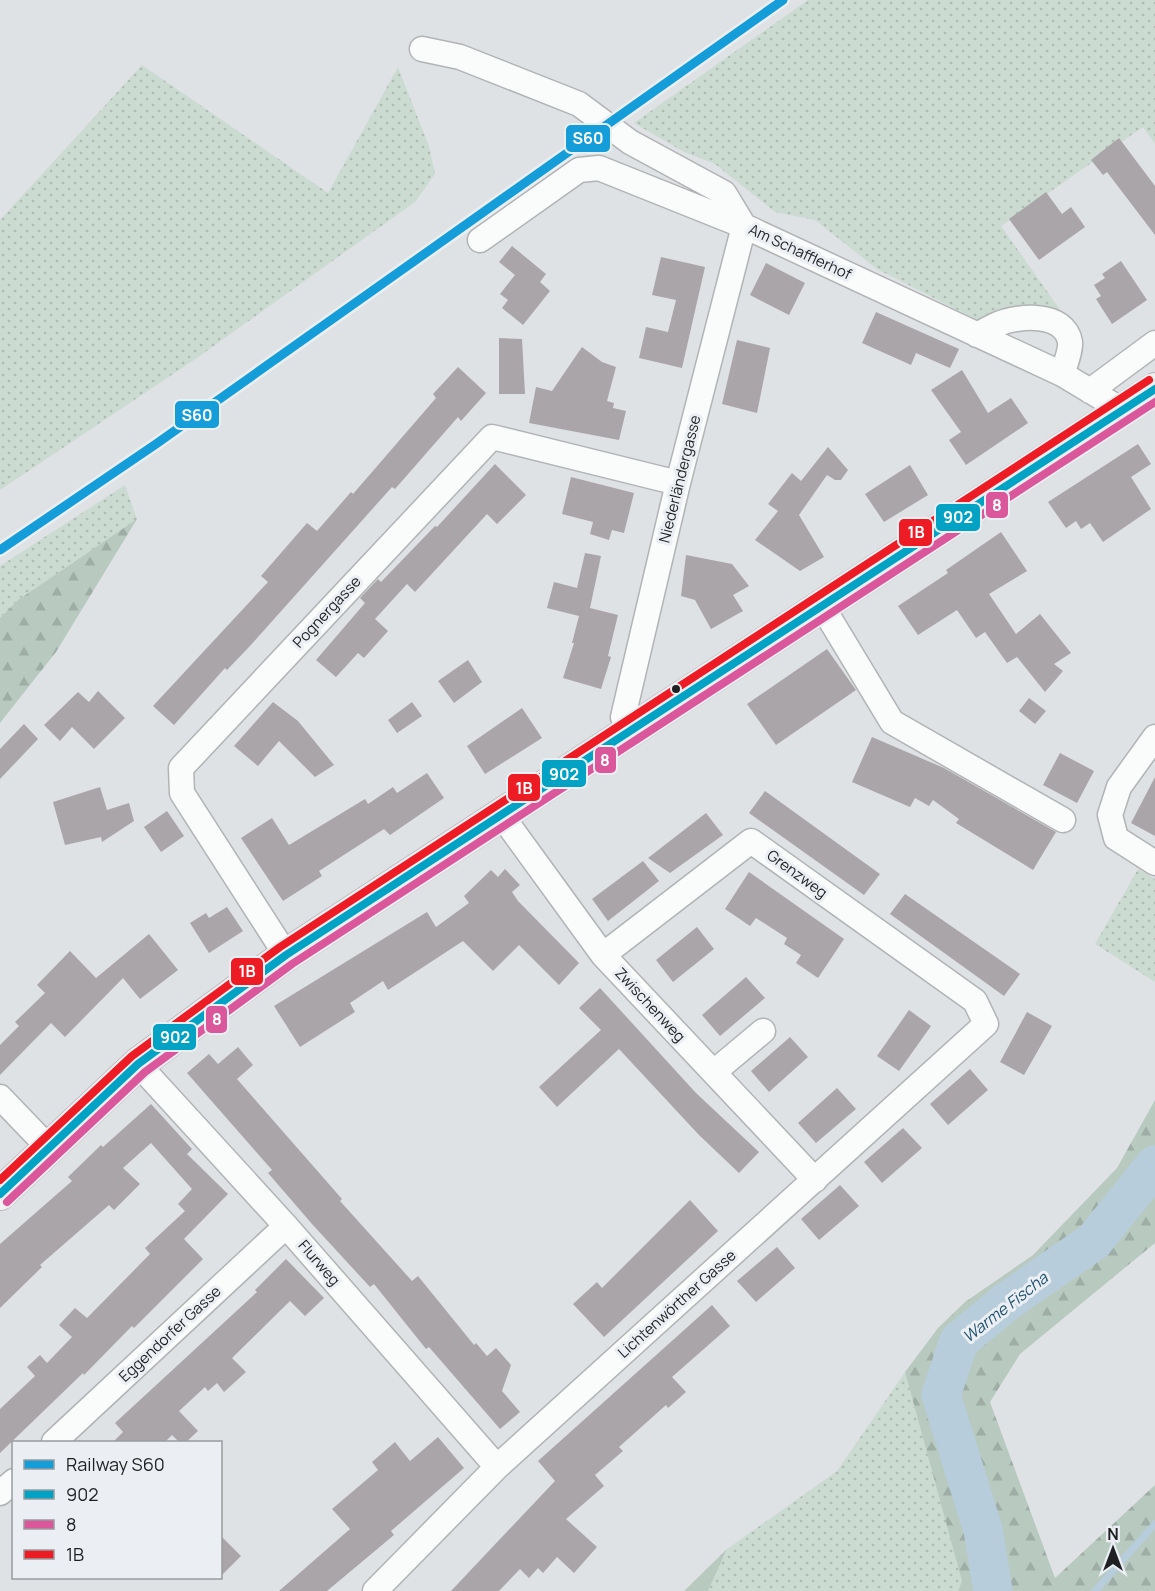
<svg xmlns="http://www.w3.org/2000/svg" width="1155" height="1591" font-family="Manrope,sans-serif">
  <defs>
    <pattern id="grass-dots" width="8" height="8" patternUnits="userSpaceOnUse" patternTransform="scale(1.5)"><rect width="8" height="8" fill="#cbdbd2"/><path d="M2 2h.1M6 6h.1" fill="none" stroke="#aebcb4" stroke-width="1.8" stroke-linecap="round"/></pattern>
    <pattern id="forest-firs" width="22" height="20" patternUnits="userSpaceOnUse" patternTransform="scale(1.5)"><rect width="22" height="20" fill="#b8cac0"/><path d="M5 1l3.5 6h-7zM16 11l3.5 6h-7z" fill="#9eada5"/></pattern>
  </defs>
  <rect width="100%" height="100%" fill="#dfe2e4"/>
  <path fill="url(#grass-dots)" d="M808 0H1155V144L1143 127 1001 226 1061 311 979 321 877 269 815 220 775 212 715 164 684 152 634 123Z
    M142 65 328 193 398 67 429 146 435 174 415 202 197 358 0 490V220Z
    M125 485 137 519 18 600 0 618V566Z
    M1138 869 1155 879V982L1095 944Z
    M905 1372 963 1581 958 1591H708L727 1549 837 1471Z"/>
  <path fill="url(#forest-firs)" d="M137 519 56 652 0 723V618L18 600Z
    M1155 1100V1243L1020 1354 990 1402 1055 1578 1155 1485V1591H958L962 1581 905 1372 938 1328 965 1302 1033 1255 1117 1168Z
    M727 1549 708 1591H684Z"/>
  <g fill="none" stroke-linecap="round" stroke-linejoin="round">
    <path stroke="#b7cddc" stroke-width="7" d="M1095 1591 1155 1524"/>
    <path stroke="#b7cddc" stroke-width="39" d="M993 1591 983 1530 941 1395 959 1341 1006 1302 1094 1241 1155 1165"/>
  </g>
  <path fill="#aaa5a8" d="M1119 138 1155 186V235L1107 172 1103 175 1091 160Z
    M1046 192 1062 214 1071 207 1085 227 1039 260 1009 219Z
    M512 246 546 274 540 282 550 291 523 325 502 308 508 300 500 294 515 275 499 262Z
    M661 257 705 267 682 368 639 358 646 327 668 332 676 300 652 295Z
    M1121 261 1147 300 1112 324 1096 299 1101 296 1094 285 1105 278 1102 274Z
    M766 263 805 283 789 315 750 295Z
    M876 312 959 349 950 368 916 353 911 365 862 343Z
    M499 338 522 339 525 394H499Z
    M737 340 770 348 757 413 722 404Z
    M582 347 602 362 616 367 607 401 614 403 613 408 626 411 619 440 529 423 536 387 552 391Z
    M458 367 486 393 461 421 458 417 395 489 392 487 249 647 227 670 225 668 174 725 153 706 268 582 261 576 307 523 317 531 351 492 353 494 436 398 433 394Z
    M962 370 988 413 1011 398 1028 423 966 465 949 440 961 432 931 390Z
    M1138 444 1151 464 1131 477 1151 509 1103 542 1090 523 1081 529 1076 521 1066 528 1048 502Z
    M828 447 848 470 841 480H835L827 475 799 515 824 557 800 571 755 540 778 511 768 504 792 473 801 481Z
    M495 464 526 495 497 524 487 514 415 592 407 584 375 619 388 631 364 658 358 653 336 677 316 660 365 603 360 598 378 579 381 582 435 526 437 527Z
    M910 465 928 495 884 522 865 494Z
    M571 477 634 493 624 533 612 530 609 540 590 534 593 522 562 514Z
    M1001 532 1027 571 989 594 1016 634 1040 614 1071 653 1054 664 1063 671 1045 692 1017 657 1007 663 985 632 976 638 957 610 918 635 898 606 948 573 946 570Z
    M585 553 601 556 590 608 618 615 608 656 611 657 601 689 563 678 574 643H572L579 616 547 608 554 582 577 588Z
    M686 555 732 564 749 586 733 595 743 611 711 629 695 600 681 596Z
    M827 649 856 690 776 745 747 704Z
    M468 660 482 682 454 703 438 681Z
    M98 691 125 718 94 749 72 727 60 741 44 725 78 692 89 702Z
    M1029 698 1046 711 1035 724 1019 711Z
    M273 702 298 721 334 765 315 777 279 741 258 766 234 746Z
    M412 702 422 716 397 733 388 720Z
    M522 708 542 738 485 774 467 746Z
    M24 724 38 739 0 779V749Z
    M872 737 944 768 1056 832 1033 870 956 823 959 819 933 800 929 806 915 798 910 807 852 782Z
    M1060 753 1094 771 1077 803 1043 785Z
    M427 773 444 798 390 835 384 829 319 871 322 876 283 901 241 838 272 818 289 845 365 799 368 804 393 787 397 793Z
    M1155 777V836L1131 823Z
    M100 787 107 810 129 803 134 821 102 842 101 837 65 845 53 802Z
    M765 791 880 874 864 895 749 813Z
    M167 811 184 836 161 852 144 827Z
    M706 813 723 835 670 873 648 858Z
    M643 861 659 881 608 921 592 899Z
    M505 869 520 885 512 892 518 901 579 963 559 985 519 945 493 971 463 941 388 990 383 981 350 1003 355 1012 300 1047 274 1006 427 912 436 927 469 903 464 896 491 870 498 877Z
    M749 872 844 939 818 978 796 963 801 955 784 944 787 938 756 918 750 926 725 909Z
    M905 894 1020 974 1004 996 890 914Z
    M227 907 243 931 209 953 190 923 206 913 209 918Z
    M697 927 714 949 673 982 656 960Z
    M149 934 178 970 140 999 123 978 65 1037 51 1023 0 1075V1045L19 1026 15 1022 45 993 37 985 70 951 96 978Z
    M746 977 765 998 720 1036 702 1015Z
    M600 988 696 1093 759 1152 739 1173 699 1135 619 1049 557 1107 539 1087 601 1030 579 1008Z
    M909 1010 931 1026 899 1071 877 1056Z
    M1027 1012 1052 1026 1024 1075 1000 1062Z
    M790 1037 808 1057 769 1092 751 1071Z
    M238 1047 253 1065 237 1079 342 1199 340 1201 412 1281 418 1276 474 1345 476 1343 487 1356 496 1348 511 1365 502 1391 520 1412 500 1429 429 1347 426 1349 374 1284 370 1287 312 1224 268 1173 272 1170 187 1073 209 1054 218 1064Z
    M970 1069 988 1090 948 1125 930 1104Z
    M837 1088 856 1109 816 1143 798 1123Z
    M151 1104 192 1149 187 1154 228 1194 184 1239 203 1259 134 1328 132 1326 84 1375 83 1373 0 1453V1409L35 1376 27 1367 40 1355 47 1363 72 1337 59 1325 75 1308 87 1318 150 1254 145 1248 185 1211 178 1204 192 1189 151 1143 123 1168 140 1184 114 1210 109 1205 40 1265 42 1267 0 1308V1244L72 1181 68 1177 101 1145 103 1147Z
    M903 1128 922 1148 882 1183 864 1162Z
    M840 1185 859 1206 819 1240 801 1219Z
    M690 1200 718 1231 604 1337 573 1304 597 1282 602 1288Z
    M777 1247 795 1268 756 1302 737 1281Z
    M286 1259 324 1298 305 1316 290 1301 232 1358 246 1372 224 1392 217 1383 208 1391 205 1387 179 1411 198 1431 185 1443H180L172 1435 164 1443H112L123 1432 115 1423 257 1292 255 1290Z
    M712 1305 730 1326 672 1377 686 1392 668 1408 666 1405 619 1447 623 1451 595 1475 604 1486 566 1519 597 1547 574 1573 557 1557 543 1573 538 1568 529 1578 520 1569 499 1591H451L555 1481 538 1461Z
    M438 1437 464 1468 391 1531 394 1535 327 1591H279L350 1529 332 1509 378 1470 372 1462 395 1442 410 1461Z
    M220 1535 241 1556 220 1577Z"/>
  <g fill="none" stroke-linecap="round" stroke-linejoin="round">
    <g stroke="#b1b3b5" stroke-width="27">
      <path id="minor" d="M422 49 460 57 579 104 630 142 724 193 744 226 678 483 623 717 629 732
        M480 240 579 170 599 168 744 226 1062 374 1122 410
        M977 335C984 331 991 327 998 324 1019 315 1065 312 1070 342 1071 351 1065 365 1062 374
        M1090 391 1155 343
        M822 606 892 722 1063 820
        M1155 737 1119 787 1110 815 1116 838 1155 863
        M502 816 603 955 815 1180
        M286 955 182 793 181 768 492 437 678 483
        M138 1064 286 1226 497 1467
        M714 1072 763 1031
        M0 1097 49 1148
        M54 1442 286 1226
        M0 1493 14 1481
        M375 1591 497 1467 986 1024 975 1001 751 841 603 955"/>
    </g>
    <g stroke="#bbb6b7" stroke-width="34">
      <path id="major" d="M0 1194 138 1064 286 955 1155 389"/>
    </g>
    <use href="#minor" stroke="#fafbfb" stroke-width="24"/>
    <use href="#major" stroke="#f4f1f2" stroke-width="32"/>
    <g stroke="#ebeff3" stroke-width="12">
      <path id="bus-1" d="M0 1194 138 1064 286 955 1155 389"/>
    </g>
    <g stroke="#ebeff3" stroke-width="12">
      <path id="bus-2" d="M7 1202 145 1072 292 964 1155 402"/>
    </g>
    <g stroke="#ebeff3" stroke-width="12">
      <path id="bus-3" d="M0 1180 132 1056 280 947 1149 380"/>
    </g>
    <use href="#bus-1" stroke="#02a2c5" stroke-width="8"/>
    <use href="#bus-2" stroke="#db579b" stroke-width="8"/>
    <use href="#bus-3" stroke="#ed1c24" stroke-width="8"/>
    <g stroke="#ebeff3" stroke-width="14">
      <path id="rail-1" d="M0 550 156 444 783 0"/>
    </g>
    <use href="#rail-1" stroke="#159dd9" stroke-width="9"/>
  </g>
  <circle fill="#1f2022" stroke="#ebeff3" stroke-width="2" cx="676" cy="689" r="5"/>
  <g text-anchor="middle" stroke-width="6" stroke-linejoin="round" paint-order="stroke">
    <g font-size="15" fill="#1f2022" stroke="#ebeff3">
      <text transform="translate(800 252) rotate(25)" y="5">Am Schafflerhof</text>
      <text transform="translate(680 479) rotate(-76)" y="5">Niederländergasse</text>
      <text transform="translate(327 612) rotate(-47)" y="5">Pognergasse</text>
      <text transform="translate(797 874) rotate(36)" y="5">Grenzweg</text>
      <text transform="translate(650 1005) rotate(47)" y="5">Zwischenweg</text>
      <text transform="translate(319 1263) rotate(49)" y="5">Flurweg</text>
      <text transform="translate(677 1304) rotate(-42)" y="5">Lichtenwörther Gasse</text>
      <text transform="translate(170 1334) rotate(-43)" y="5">Eggendorfer Gasse</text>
    </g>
    <g font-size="16" font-style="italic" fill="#215371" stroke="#ebeff3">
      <text transform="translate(1005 1307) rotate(-38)" y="6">Warme Fischa</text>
    </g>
  </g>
  <g stroke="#ebeff3" stroke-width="2">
    <rect x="565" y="124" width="46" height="29" rx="6" fill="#159dd9"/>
    <rect x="174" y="400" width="46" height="29" rx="6" fill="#159dd9"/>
    <rect x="985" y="491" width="24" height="28" rx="6" fill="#db579b"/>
    <rect x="935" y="503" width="46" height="29" rx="6" fill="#02a2c5"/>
    <rect x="898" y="518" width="35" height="29" rx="6" fill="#ed1c24"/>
    <rect x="594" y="746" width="23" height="28" rx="6" fill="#db579b"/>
    <rect x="541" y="759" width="46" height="29" rx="6" fill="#02a2c5"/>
    <rect x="507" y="773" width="34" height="29" rx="6" fill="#ed1c24"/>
    <rect x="230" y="957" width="34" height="29" rx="6" fill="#ed1c24"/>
    <rect x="205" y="1005" width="23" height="29" rx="6" fill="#db579b"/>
    <rect x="152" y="1023" width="45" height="28" rx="6" fill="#02a2c5"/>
  </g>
  <g font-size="16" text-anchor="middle" font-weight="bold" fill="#fff">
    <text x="588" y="144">S60</text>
    <text x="197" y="421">S60</text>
    <text x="997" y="511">8</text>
    <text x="958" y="523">902</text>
    <text x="916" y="538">1B</text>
    <text x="605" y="766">8</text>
    <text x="564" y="780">902</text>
    <text x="524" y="794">1B</text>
    <text x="247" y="977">1B</text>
    <text x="217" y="1025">8</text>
    <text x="175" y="1043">902</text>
  </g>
  <rect x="12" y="1441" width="210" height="138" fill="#ebeff3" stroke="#999c9f" stroke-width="1.5"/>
  <rect x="24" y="1460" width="30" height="9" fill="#159dd9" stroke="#999c9f" stroke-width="1.5"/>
  <text x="66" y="1471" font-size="18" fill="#1f2022">Railway S60</text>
  <rect x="24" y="1490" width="30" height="9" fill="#02a2c5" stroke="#999c9f" stroke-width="1.5"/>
  <text x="66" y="1501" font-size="18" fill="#1f2022">902</text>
  <rect x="24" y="1520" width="30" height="9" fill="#db579b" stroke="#999c9f" stroke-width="1.5"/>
  <text x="66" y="1531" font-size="18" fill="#1f2022">8</text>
  <rect x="24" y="1550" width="30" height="9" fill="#ed1c24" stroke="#999c9f" stroke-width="1.5"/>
  <text x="66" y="1561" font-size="18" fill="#1f2022">1B</text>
  <g transform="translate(1113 1549)" stroke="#ebeff3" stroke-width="4.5" paint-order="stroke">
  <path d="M0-4.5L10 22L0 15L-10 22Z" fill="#1f2022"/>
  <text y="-9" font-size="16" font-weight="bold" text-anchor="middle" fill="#1f2022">N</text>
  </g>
</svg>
